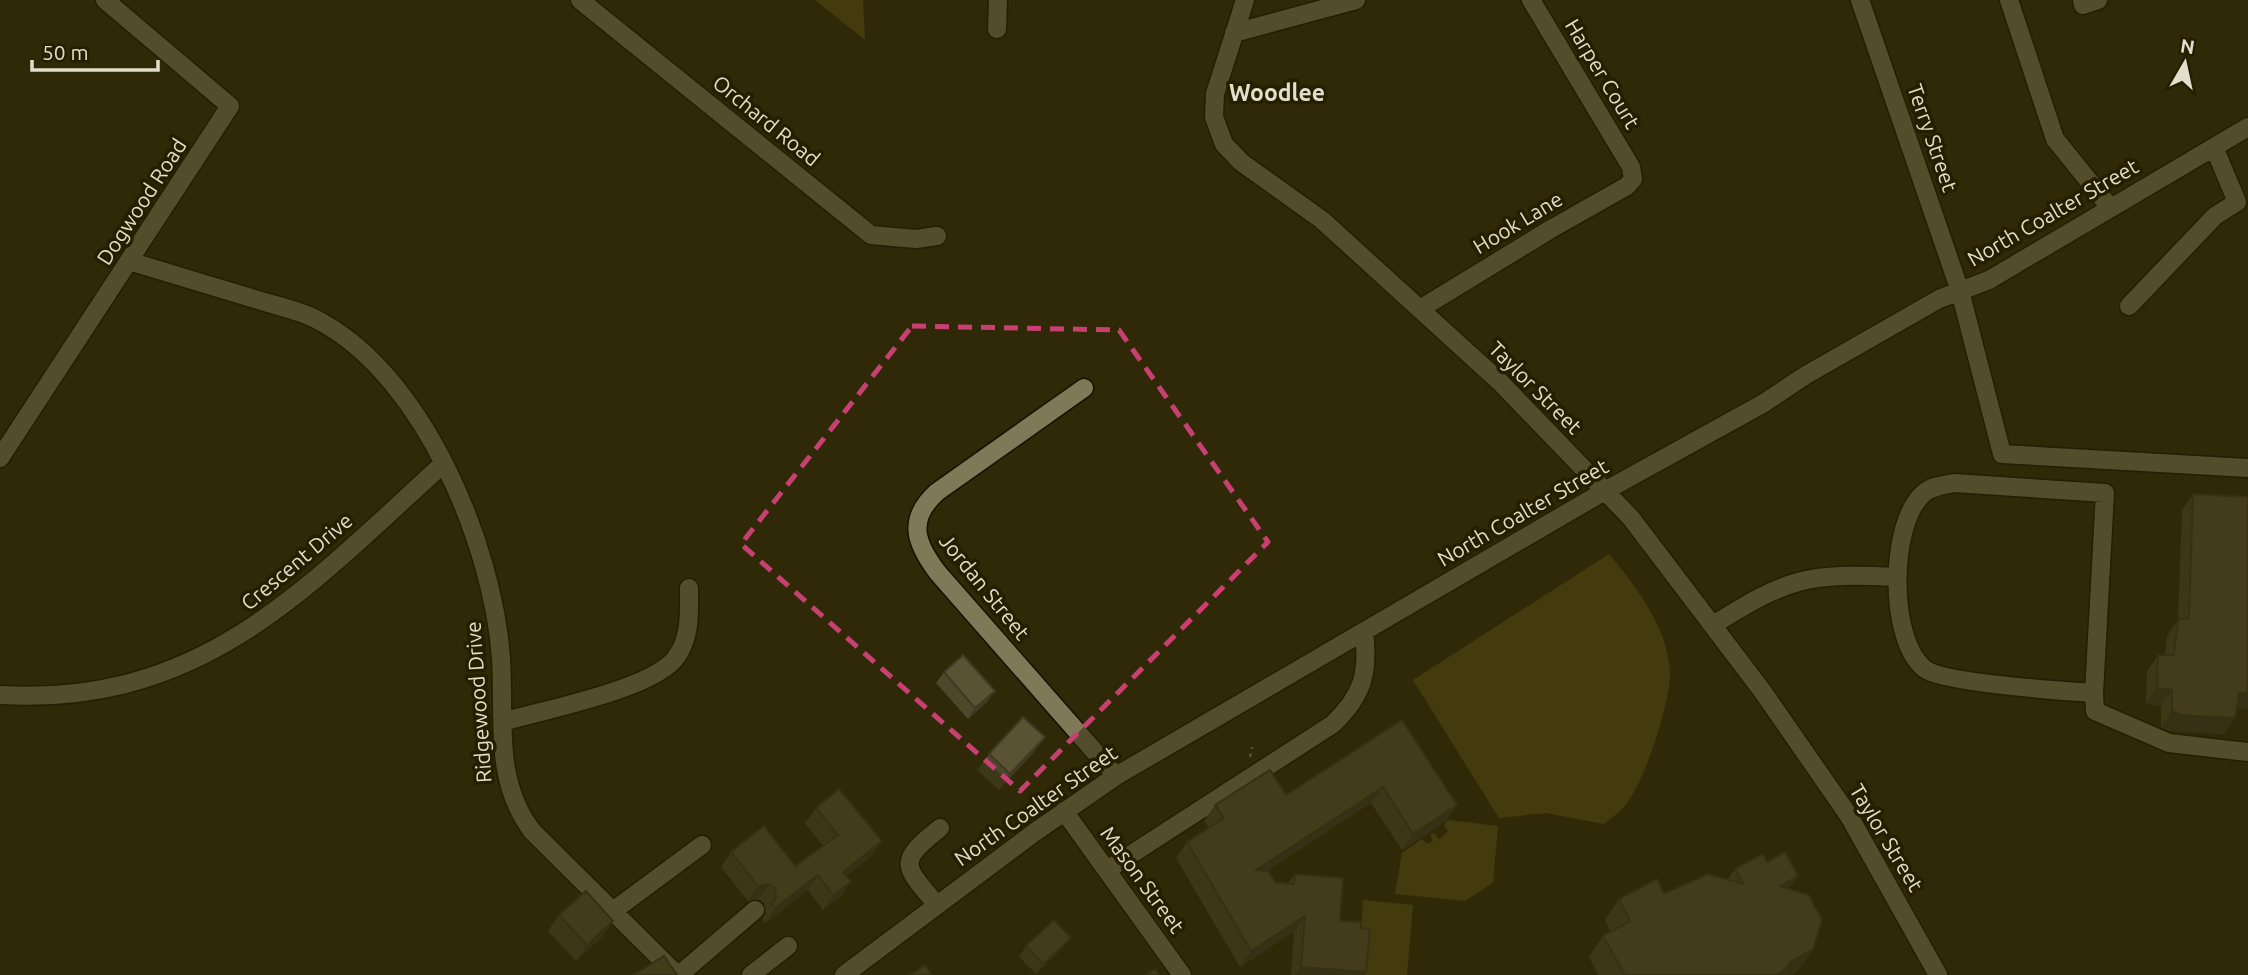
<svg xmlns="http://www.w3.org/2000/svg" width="2248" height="975" font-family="Ubuntu,sans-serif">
  <rect width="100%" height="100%" fill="#2f2908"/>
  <path fill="#5c5118" d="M815 0H863L865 40Z
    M1609 554C1635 585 1668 628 1670 671 1671 702 1644 784 1624 807 1618 813 1610 819 1604 824L1546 813 1499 818 1413 680Z
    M1448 820 1498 826 1493 883 1465 901 1395 894 1402 853 1422 839 1427 844 1433 841 1430 834 1434 833 1439 839 1448 832 1444 825Z
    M1363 900 1413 905 1407 975H1358Z"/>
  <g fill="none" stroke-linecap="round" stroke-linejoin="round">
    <g stroke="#161100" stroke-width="21">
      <path id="minor" d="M580 0 871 235 916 239 937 236
        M1245 0 1215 94 1214 117 1224 144 1241 162 1322 220 1501 383 1631 518 1763 692 1849 816 1938 975
        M1860 0 1960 291 2002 454 2248 468
        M2009 0 2055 139 2109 206
        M2082 0 2083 5 2098 0
        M997 29 998 0
        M1234 33 1356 0
        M132 262C174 275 216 287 258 300 280 307 303 311 323 323 425 380 493 546 501 658 505 719 493 779 532 831L677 975
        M2129 306 2215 216 2237 202 2214 147
        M1420 309 1551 229 1627 186 1633 179 1631 167 1531 0
        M1084 388 937 492C906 520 916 544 938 573L1116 776
        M0 458 230 106 105 0
        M1954 483 2105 493 2094 693C2065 691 1943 683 1925 669 1888 641 1889 522 1924 493 1932 486 1943 485 1954 483Z
        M1713 625C1789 577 1808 573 1897 577
        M2094 693 2095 711 2169 743 2248 752
        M0 695C202 707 306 588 443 464
        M503 722C542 710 656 689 677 656 691 636 689 611 689 588
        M1064 811 1182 975
        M1107 870 1333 724C1363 695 1369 673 1364 632
        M937 905C903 865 897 862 940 828
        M613 911 702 845
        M679 975 755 910
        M751 975 788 946
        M844 975 1035 832 1116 776 1603 492 1764 403 1806 375 1939 299 1989 280 2248 127"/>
    </g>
    <path stroke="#8a856c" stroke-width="2.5" stroke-dasharray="3.5 5" stroke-linecap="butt" d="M1250 757 1252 747"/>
    <use href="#minor" stroke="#807957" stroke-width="18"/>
  </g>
  <path fill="#4d472c" d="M2193 494 2237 709 2235 718 2224 734 2170 731 2161 727V706L2146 704 2147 671 2158 655H2165L2167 636 2178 620 2182 510Z
    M944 672 995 691 987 702 968 719 936 683Z
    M1402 720 1457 805 1446 821 1402 850 1371 803 1267 871 1275 882 1288 883 1295 874 1340 921 1361 928 1365 975H1291L1294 932 1240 967 1176 858 1187 842 1209 828 1204 821 1215 805 1286 795Z
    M1033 753 999 790 977 770 989 754Z
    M816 808 871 856 846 877 851 882 840 897 823 910 808 890 765 923 762 919 766 913 764 903 758 899 748 901 721 867 731 852 795 866 823 846 805 823Z
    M1767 862 1789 889 1799 970 1790 975H1598L1589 957 1603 936 1611 932 1605 920 1619 899 1664 894 1727 880 1735 869Z
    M559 915 613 921 602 937 576 961 548 931Z
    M1071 938 1063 948 1036 974 1019 957 1026 946Z"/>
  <path fill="#3f3a24" d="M2157 688 2172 690 2161 706 2146 704Z
    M995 691 987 702 968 719 975 708Z
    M2239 693H2248V709H2228Z
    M2172 711 2235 718 2224 734 2170 731 2161 727Z
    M1045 737 1033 753 999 790 1010 774Z
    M1383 787 1371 803 1244 886 1256 870Z
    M1457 805 1446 821 1402 850 1413 834Z
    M882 841 871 856 833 888 843 872Z
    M818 875 808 890 765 923 775 908Z
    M1798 876 1783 897 1780 886Z
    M851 882 840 897 823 910 833 895Z
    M769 884 758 899 748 901 758 886Z
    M1305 916 1294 932 1240 967 1251 951Z
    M613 921 602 937 576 961 587 945Z
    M1071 938 1063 948 1036 974 1043 964Z
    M1813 949 1799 970 1790 975H1776L1789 963Z
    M1301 967 1366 972 1365 975H1295Z"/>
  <path fill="#5a5333" stroke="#3f3a24" stroke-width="2" d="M2193 494 2248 497V693H2239L2235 718 2181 715 2172 711V690L2157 688 2158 655H2174L2178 620 2189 618Z
    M963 655 995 691 975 708 944 672Z
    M1023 717 1045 737 1010 774 989 754Z
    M1402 720 1457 805 1413 834 1383 787 1256 870 1268 871 1275 882 1294 884 1295 874 1343 878 1340 921 1361 922V928L1370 929 1366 972 1301 967 1305 916 1251 951 1187 842 1224 818 1215 805 1270 770 1286 795Z
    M839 789 882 841 843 872 851 882 833 895 818 875 775 908 772 904 776 898 775 888 769 884 758 886 731 852 764 826 795 866 838 835 816 808Z
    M1785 852 1798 876 1780 886 1809 895 1822 920 1813 949 1789 963 1787 969 1776 975H1622L1624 973 1603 936 1630 921 1619 899 1657 879 1664 894 1708 874 1743 884 1735 869 1763 854 1767 862Z
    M586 891 613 921 587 945 559 915Z
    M1054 920 1071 938 1043 964 1026 946Z
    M664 956 677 975H633Z
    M925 965 932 975H910Z
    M1155 969 1159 975H1146Z"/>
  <path d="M0 0H2248V975H0ZM912 326 1119 330 1268 542 1020 791 741 544Z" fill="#2f2908" fill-opacity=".55" fill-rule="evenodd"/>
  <path fill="none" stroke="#c84072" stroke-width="5" stroke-dasharray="14 9" stroke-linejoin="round" d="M912 326 1119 330 1268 542 1020 791 741 544Z"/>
  <g text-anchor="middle" stroke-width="7" stroke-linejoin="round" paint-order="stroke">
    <g font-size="21" fill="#e1decc" stroke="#251f00">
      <text transform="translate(1602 74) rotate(59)" y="7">Harper Court</text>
      <text transform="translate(766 121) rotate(39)" y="7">Orchard Road</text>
      <text transform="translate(1932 138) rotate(71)" y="7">Terry Street</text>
      <text transform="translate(142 202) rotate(-57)" y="7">Dogwood Road</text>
      <text transform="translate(2053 213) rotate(-30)" y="7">North Coalter Street</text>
      <text transform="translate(1518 223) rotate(-31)" y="7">Hook Lane</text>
      <text transform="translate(1535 388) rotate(45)" y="7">Taylor Street</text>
      <text transform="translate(1523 513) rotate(-30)" y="7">North Coalter Street</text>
      <text transform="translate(297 562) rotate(-40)" y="7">Crescent Drive</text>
      <text transform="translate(984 587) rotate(51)" y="7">Jordan Street</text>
      <text transform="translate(479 702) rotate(-94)" y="7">Ridgewood Drive</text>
      <text transform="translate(1036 806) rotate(-35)" y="7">North Coalter Street</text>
      <text transform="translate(1886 838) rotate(59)" y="7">Taylor Street</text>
      <text transform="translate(1142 880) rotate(54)" y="7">Mason Street</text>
    </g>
    <g font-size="23" font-weight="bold" fill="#e1decc" stroke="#251f00">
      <text x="1277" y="101">Woodlee</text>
    </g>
  </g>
  <g transform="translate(2185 63) rotate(9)" stroke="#251f00" stroke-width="5" paint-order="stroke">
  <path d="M0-5L12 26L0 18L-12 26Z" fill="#e1decc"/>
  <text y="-10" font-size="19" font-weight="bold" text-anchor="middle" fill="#e1decc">N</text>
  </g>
  <path d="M32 60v10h126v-10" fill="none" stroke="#e1decc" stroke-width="3.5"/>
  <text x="42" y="60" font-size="21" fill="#e1decc" stroke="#251f00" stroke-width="5" paint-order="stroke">50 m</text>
</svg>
